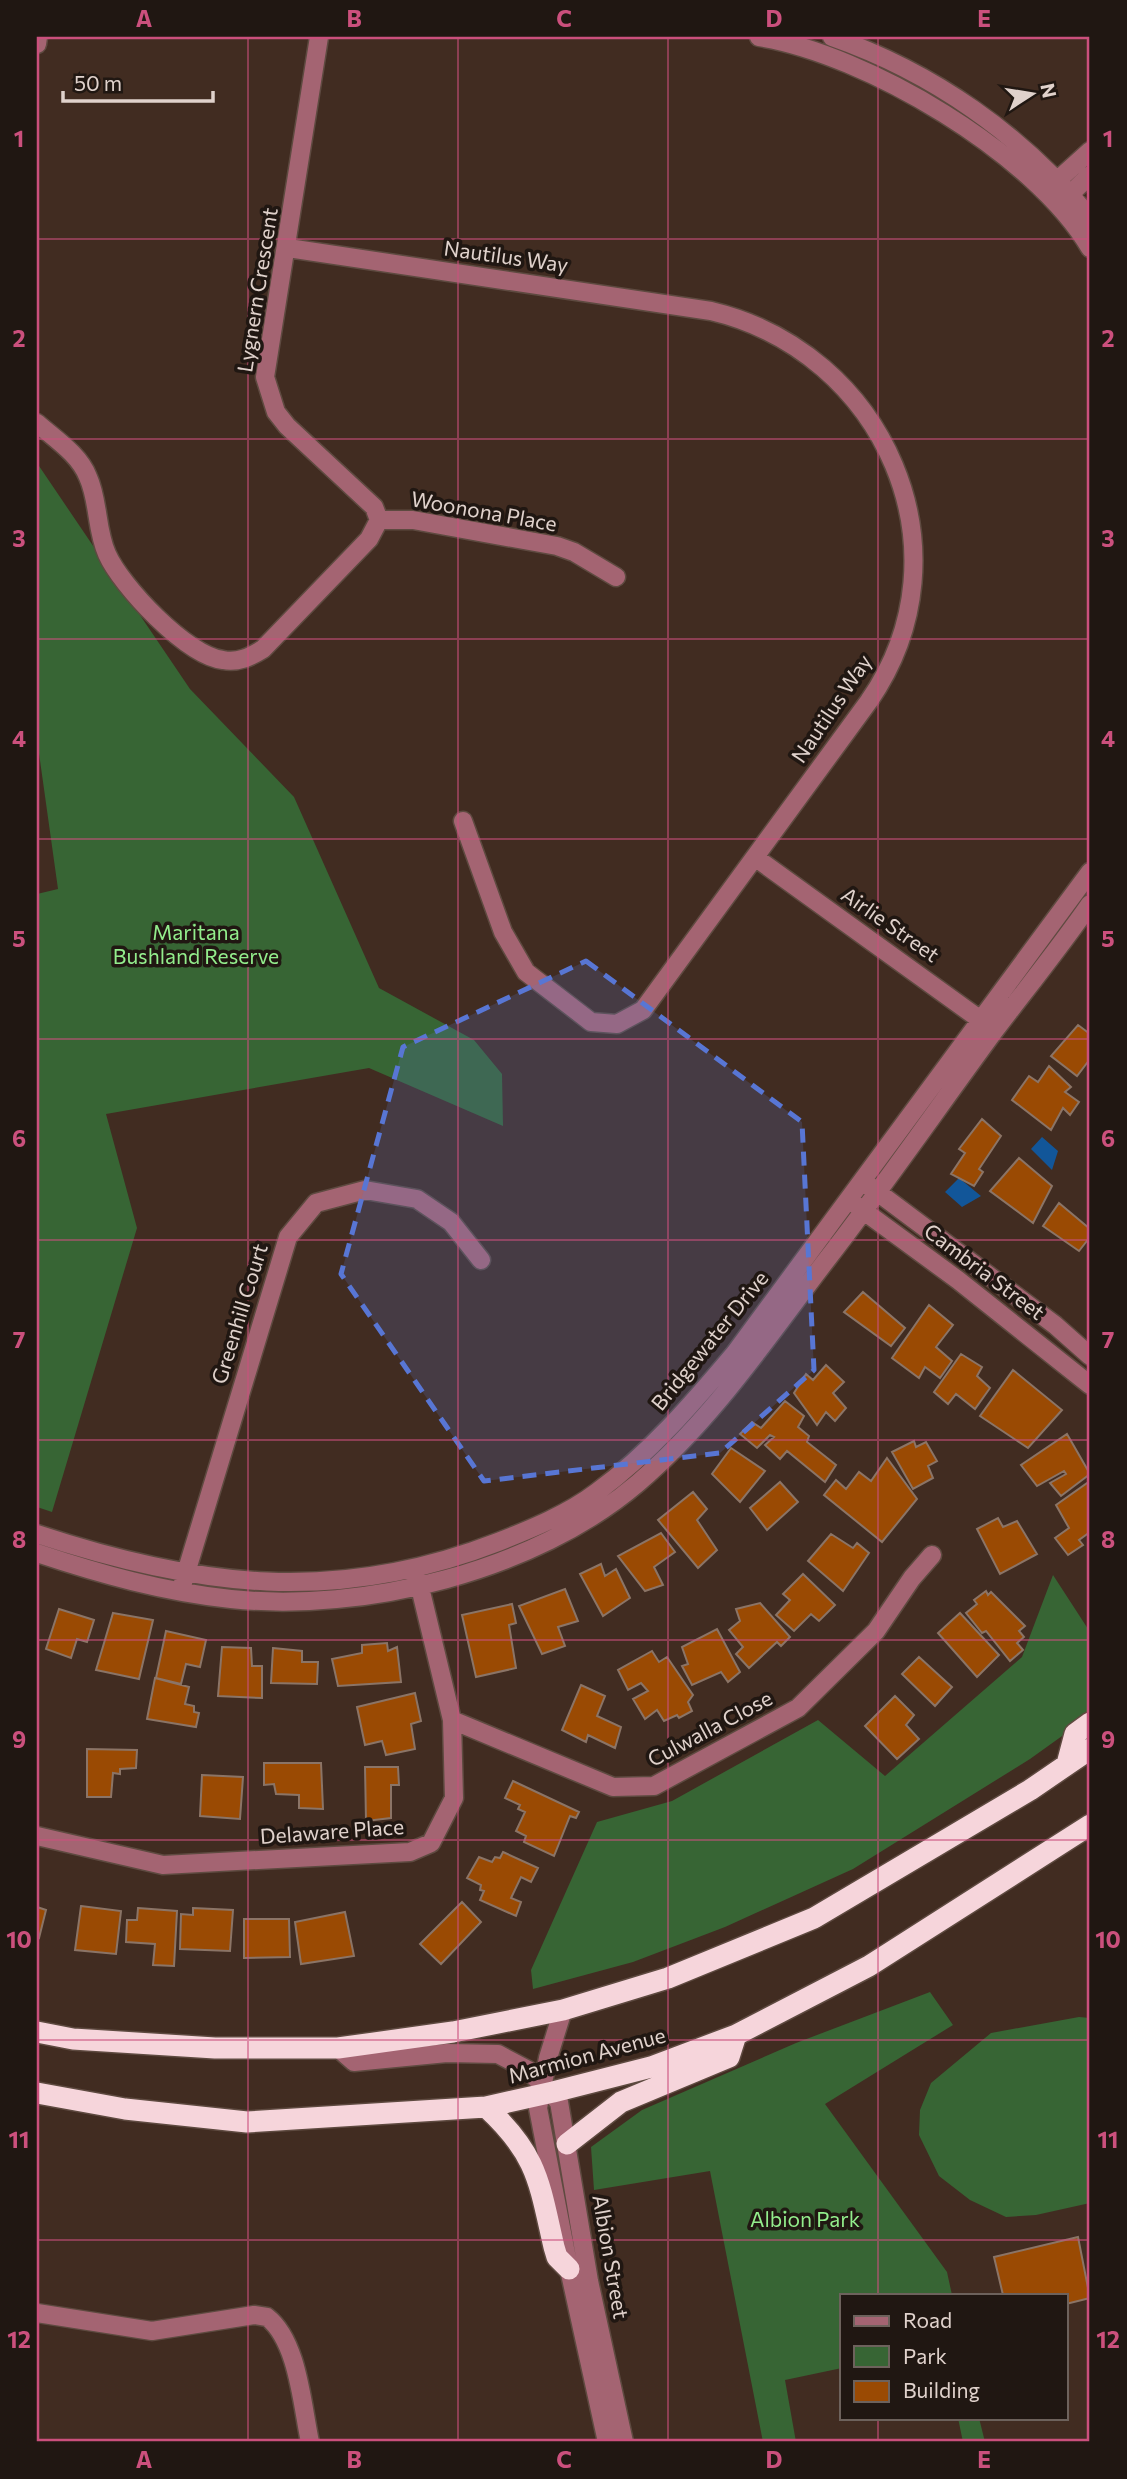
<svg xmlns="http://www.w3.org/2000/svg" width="1127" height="2479" font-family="Commissioner,sans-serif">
  <rect width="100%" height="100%" fill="#412c21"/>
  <path fill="#376534" d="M37 463 190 689 294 797 379 988 474 1040 502 1074 503 1126 369 1068 106 1114 137 1228 52 1512 37 1507V894L58 889 37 739Z
    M1053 1575 1090 1632V1716L1030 1759 853 1869 725 1927 633 1962 533 1989 531 1970 597 1822 672 1801 818 1720 885 1776 1022 1657Z
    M930 1992 953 2025 825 2104 947 2272 952 2295H842V2368L785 2380 796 2442H763L710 2171 594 2190 591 2147 642 2110 796 2043Z
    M1079 2017 1090 2018V2203L1036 2215 1006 2217 970 2200 939 2176 919 2135 920 2110 931 2083 991 2033Z
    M958 2418H979L985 2442H963Z"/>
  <path fill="#125699" d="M1042 1137 1058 1151 1052 1170 1031 1149Z
    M959 1178 981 1196 962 1207 945 1192Z"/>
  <path fill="#9a4a03" stroke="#8b7466" stroke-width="2" d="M1078 1025 1090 1034V1059L1077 1076 1051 1056Z
    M1049 1066 1071 1087 1065 1092 1079 1102 1070 1115 1063 1108 1051 1130 1012 1100 1029 1076 1038 1082Z
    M982 1119 1001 1136 979 1169 983 1172 974 1186 951 1174 965 1153 959 1149Z
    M1019 1158 1052 1186 1033 1223 990 1191Z
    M1059 1203 1090 1229V1237L1079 1251 1043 1226Z
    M863 1292 905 1328 891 1346 844 1312Z
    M929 1305 953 1325 936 1347 952 1361 940 1378 925 1367 919 1378 892 1358Z
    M961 1354 982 1367 977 1376 990 1388 975 1409 956 1394 948 1404 934 1392Z
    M826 1365 844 1382 833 1393 846 1408 835 1421 826 1412 817 1425 794 1393 806 1374 813 1380Z
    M1013 1370 1062 1410 1028 1448 980 1416Z
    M785 1401 804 1416 798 1427 809 1436 807 1442 836 1465 825 1482 787 1451 780 1459 765 1445 774 1437 770 1435 757 1448 740 1434 752 1422 761 1428Z
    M1067 1434 1090 1474 1061 1496 1050 1483 1066 1474 1064 1471 1037 1486 1021 1465Z
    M914 1441 916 1447 926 1442 937 1461 928 1466 933 1478 913 1489 892 1452Z
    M731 1448 765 1471 740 1502 712 1474Z
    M887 1458 917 1499 882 1542 824 1495 836 1480 846 1489 859 1472 871 1481Z
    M1090 1481V1532L1079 1540 1083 1545 1068 1555 1055 1538 1069 1528 1056 1505Z
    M780 1482 798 1502 767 1530 750 1508Z
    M693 1492 707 1509 697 1520 717 1550 698 1568 658 1520Z
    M998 1518 1003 1527 1017 1521 1037 1554 1000 1574 977 1529Z
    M661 1533 675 1552 654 1567 663 1585 645 1591 618 1556Z
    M831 1534 853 1548 857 1543 869 1553 843 1591 808 1561Z
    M601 1564 605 1576 616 1569 630 1598 603 1616 580 1574Z
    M803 1574 835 1605 819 1621 811 1614 794 1631 776 1615 790 1600 783 1594Z
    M565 1589 578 1621 558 1627 565 1646 542 1654 519 1606Z
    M986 1591 988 1595 991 1592 1025 1626 1019 1631 1024 1637 1017 1643 1023 1650 1010 1661 986 1631 982 1633 966 1613 977 1604 974 1600Z
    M760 1603 790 1637 781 1646 777 1642 749 1668 736 1654 743 1647 729 1630 740 1621 736 1609Z
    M512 1604 516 1623 509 1625 516 1668 476 1677 462 1615Z
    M59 1609 94 1620 87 1642 77 1639 71 1658 46 1649Z
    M113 1613 153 1620 139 1679 96 1670Z
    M960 1613 999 1655 977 1677 938 1633Z
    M717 1629 740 1672 728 1682 721 1672 692 1685 682 1666 688 1664 682 1647Z
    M166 1631 206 1640 200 1667 186 1664 181 1684 156 1678Z
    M387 1643 388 1651 397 1647 401 1682 338 1686 332 1659 362 1653V1645Z
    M222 1647 251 1648 252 1666H262V1698L218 1696Z
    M273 1648 302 1651V1662H318L317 1684 271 1683Z
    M652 1651 659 1662 667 1657 693 1695 688 1702 692 1711 679 1718 677 1715 664 1721 657 1710 645 1719 633 1699 648 1691 641 1683 628 1690 618 1670Z
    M919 1657 952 1687 935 1706 902 1674Z
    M155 1678 189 1687 185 1704 194 1706V1712L199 1713 196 1727 147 1719Z
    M581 1685 605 1696 597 1716 621 1727 615 1748 588 1735 586 1742 562 1730Z
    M415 1693 421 1721 411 1724 415 1749 386 1755 382 1741 365 1745 357 1707Z
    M895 1696 914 1715 906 1725 919 1739 897 1759 865 1726Z
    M87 1749 137 1750 136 1768 120 1769V1774L113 1773 111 1797H87Z
    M264 1763H321L323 1809 299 1808V1795L276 1794 274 1784 264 1785Z
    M365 1767H398L399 1785H391V1818L366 1821Z
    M202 1775 243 1777 240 1819 200 1816Z
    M513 1781 579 1812 576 1818 570 1816 554 1856 524 1842 526 1836 516 1831 525 1812 518 1809 520 1805 505 1798Z
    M503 1852 538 1868 531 1882 521 1877 511 1898 521 1902 516 1916 480 1900 484 1891 480 1890 481 1885 467 1878 479 1857 492 1862 495 1857 500 1858Z
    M462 1902 481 1922 441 1964 420 1944Z
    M81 1906 121 1911 116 1954 75 1950Z
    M37 1907 46 1910 39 1938 37 1937Z
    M138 1908 177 1911 174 1966 153 1965 155 1944 126 1942 127 1920H137Z
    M193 1908 233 1910 230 1951 180 1949 181 1914 193 1915Z
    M345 1912 354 1956 301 1964 295 1922Z
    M244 1919H289L290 1957 244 1958Z
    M1078 2237 1090 2298 1066 2304V2295H1003L994 2257Z"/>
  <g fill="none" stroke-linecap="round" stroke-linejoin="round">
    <g stroke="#5e4a40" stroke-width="21">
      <path id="minor" d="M759 37C866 54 1035 154 1090 248
        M832 37C932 72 1023 135 1090 218
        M37 44 38 37
        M1050 187 1090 151
        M1064 200 1090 175
        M288 248 711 311C884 352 973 551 869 701L643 1010 617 1024 591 1022 526 972 503 932 463 821
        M37 423C55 439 79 454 88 477 99 501 96 530 107 554 121 586 187 656 223 660 238 663 250 657 263 649L369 539 379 520 374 507 287 426 276 412 265 377 319 37
        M379 520H413L557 546 574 552 616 577
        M756 858 989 1026
        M868 1185 1055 1325 1090 1356
        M857 1206 958 1280 1090 1385
        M37 1534C197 1587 336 1605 498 1542 531 1529 568 1514 597 1492 650 1453 693 1403 735 1353L1090 872
        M37 1553C100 1574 164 1592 231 1599 364 1613 535 1571 638 1483 714 1418 768 1336 828 1258 886 1183 939 1106 995 1030 1027 988 1060 947 1090 904
        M182 1586 288 1237 316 1203 365 1190 417 1199 451 1222 481 1260
        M452 1720 613 1787 654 1786 798 1708 876 1631 912 1578 932 1555
        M37 1836 163 1865 410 1852 431 1843 454 1798 452 1720 417 1575
        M563 2010 548 2058 538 2108 569 2269 607 2442
        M338 2048 354 2062 447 2053 498 2054 528 2070 559 2102 589 2281 624 2442
        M37 2313 152 2331 254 2315 267 2317C298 2341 302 2405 310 2442"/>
    </g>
    <g stroke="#5e4a40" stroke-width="24">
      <path id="highway" d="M1067 1764 1075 1734 1090 1723
        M37 2032 73 2039 215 2048H338L453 2032 563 2010 668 1978 814 1918 1030 1790 1090 1749
        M37 2093 125 2109 247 2122 486 2107 553 2092 651 2067 736 2035 869 1966 1090 1825
        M486 2107C538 2155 539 2182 554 2247L557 2257 569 2269
        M567 2144 621 2102 729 2057 736 2035"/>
    </g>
    <use href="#minor" stroke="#a46472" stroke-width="18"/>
    <use href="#highway" stroke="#f6d5db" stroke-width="21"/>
  </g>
  <path fill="#5876d4" fill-opacity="0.2" stroke="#5876d4" stroke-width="5" stroke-dasharray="14 9" stroke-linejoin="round" d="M586 961 802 1122 814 1370 720 1453 484 1481 341 1274 403 1047Z"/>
  <path fill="none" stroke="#cb507d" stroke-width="2" stroke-opacity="0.55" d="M248 37V2442M458 37V2442M668 37V2442M878 37V2295M37 239H1090M37 439H1090M37 639H1090M37 839H1090M37 1039H1090M37 1240H1090M37 1440H1090M37 1640H1090M37 1840H1090M37 2040H1090M37 2240H1090M878 2418V2442"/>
  <g text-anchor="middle" stroke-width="7" stroke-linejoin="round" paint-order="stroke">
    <g font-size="21" fill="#e0d2cc" stroke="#201712">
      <text transform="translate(506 257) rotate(8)" y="7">Nautilus Way</text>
      <text transform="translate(258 290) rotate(-81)" y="7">Lygnern Crescent</text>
      <text transform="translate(484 512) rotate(10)" y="7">Woonona Place</text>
      <text transform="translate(832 709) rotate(-56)" y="7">Nautilus Way</text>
      <text transform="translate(890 925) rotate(35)" y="7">Airlie Street</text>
      <text transform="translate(984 1272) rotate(37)" y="7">Cambria Street</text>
      <text transform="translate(240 1314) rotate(-73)" y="7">Greenhill Court</text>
      <text transform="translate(710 1341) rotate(-51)" y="7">Bridgewater Drive</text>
      <text transform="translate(710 1729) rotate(-28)" y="7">Culwalla Close</text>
      <text transform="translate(332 1832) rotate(-4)" y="7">Delaware Place</text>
      <text transform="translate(587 2056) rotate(-15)" y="7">Marmion Avenue</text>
      <text transform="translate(610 2257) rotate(80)" y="7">Albion Street</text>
    </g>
    <g font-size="21" fill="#93ed8c" stroke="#201712">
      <text x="196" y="940">Maritana<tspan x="196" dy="24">Bushland Reserve</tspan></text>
      <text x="805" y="2227">Albion Park</text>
    </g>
  </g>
  <rect width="1127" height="2479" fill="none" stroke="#201712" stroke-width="77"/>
  <rect x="840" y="2294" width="228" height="126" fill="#201712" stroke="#6d625c" stroke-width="2"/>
  <rect x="854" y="2316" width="35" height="10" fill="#a46472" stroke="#6d625c" stroke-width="2"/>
  <text x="903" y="2328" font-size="21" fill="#e0d2cc">Road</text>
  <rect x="854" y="2346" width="35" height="21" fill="#376534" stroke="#6d625c" stroke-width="2"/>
  <text x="903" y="2364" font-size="21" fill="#e0d2cc">Park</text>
  <rect x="854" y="2381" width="35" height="21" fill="#9a4a03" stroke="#6d625c" stroke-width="2"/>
  <text x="903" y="2398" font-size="21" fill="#e0d2cc">Building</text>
  <g transform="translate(1032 94) rotate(78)" stroke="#201712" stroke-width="5" paint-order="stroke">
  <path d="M0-5L12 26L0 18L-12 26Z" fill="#e0d2cc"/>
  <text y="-10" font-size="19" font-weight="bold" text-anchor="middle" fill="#e0d2cc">N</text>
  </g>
  <path d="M63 91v10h150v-10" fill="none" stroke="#e0d2cc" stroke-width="3.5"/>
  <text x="74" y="91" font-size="21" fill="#e0d2cc" stroke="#201712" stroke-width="5" paint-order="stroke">50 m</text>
  <rect x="38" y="38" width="1050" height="2402" fill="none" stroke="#cb507d" stroke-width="2.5"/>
  <g font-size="23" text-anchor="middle" font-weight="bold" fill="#cb507d">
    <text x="144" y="27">A</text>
    <text x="354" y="27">B</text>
    <text x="564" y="27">C</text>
    <text x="774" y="27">D</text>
    <text x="984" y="27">E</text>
    <text x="19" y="147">1</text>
    <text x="1108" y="147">1</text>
    <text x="19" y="347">2</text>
    <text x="1108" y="347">2</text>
    <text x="19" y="547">3</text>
    <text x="1108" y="547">3</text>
    <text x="19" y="747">4</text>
    <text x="1108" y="747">4</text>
    <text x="19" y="947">5</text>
    <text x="1108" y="947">5</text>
    <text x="19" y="1147">6</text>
    <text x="1108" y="1147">6</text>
    <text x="19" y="1348">7</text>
    <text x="1108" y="1348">7</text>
    <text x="19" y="1548">8</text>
    <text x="1108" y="1548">8</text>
    <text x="19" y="1748">9</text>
    <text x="1108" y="1748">9</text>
    <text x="19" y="1948">10</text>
    <text x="1108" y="1948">10</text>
    <text x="19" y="2148">11</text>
    <text x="1108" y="2148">11</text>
    <text x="19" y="2348">12</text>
    <text x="1108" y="2348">12</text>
    <text x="144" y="2468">A</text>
    <text x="354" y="2468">B</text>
    <text x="564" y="2468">C</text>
    <text x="774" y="2468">D</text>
    <text x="984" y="2468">E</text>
  </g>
</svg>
